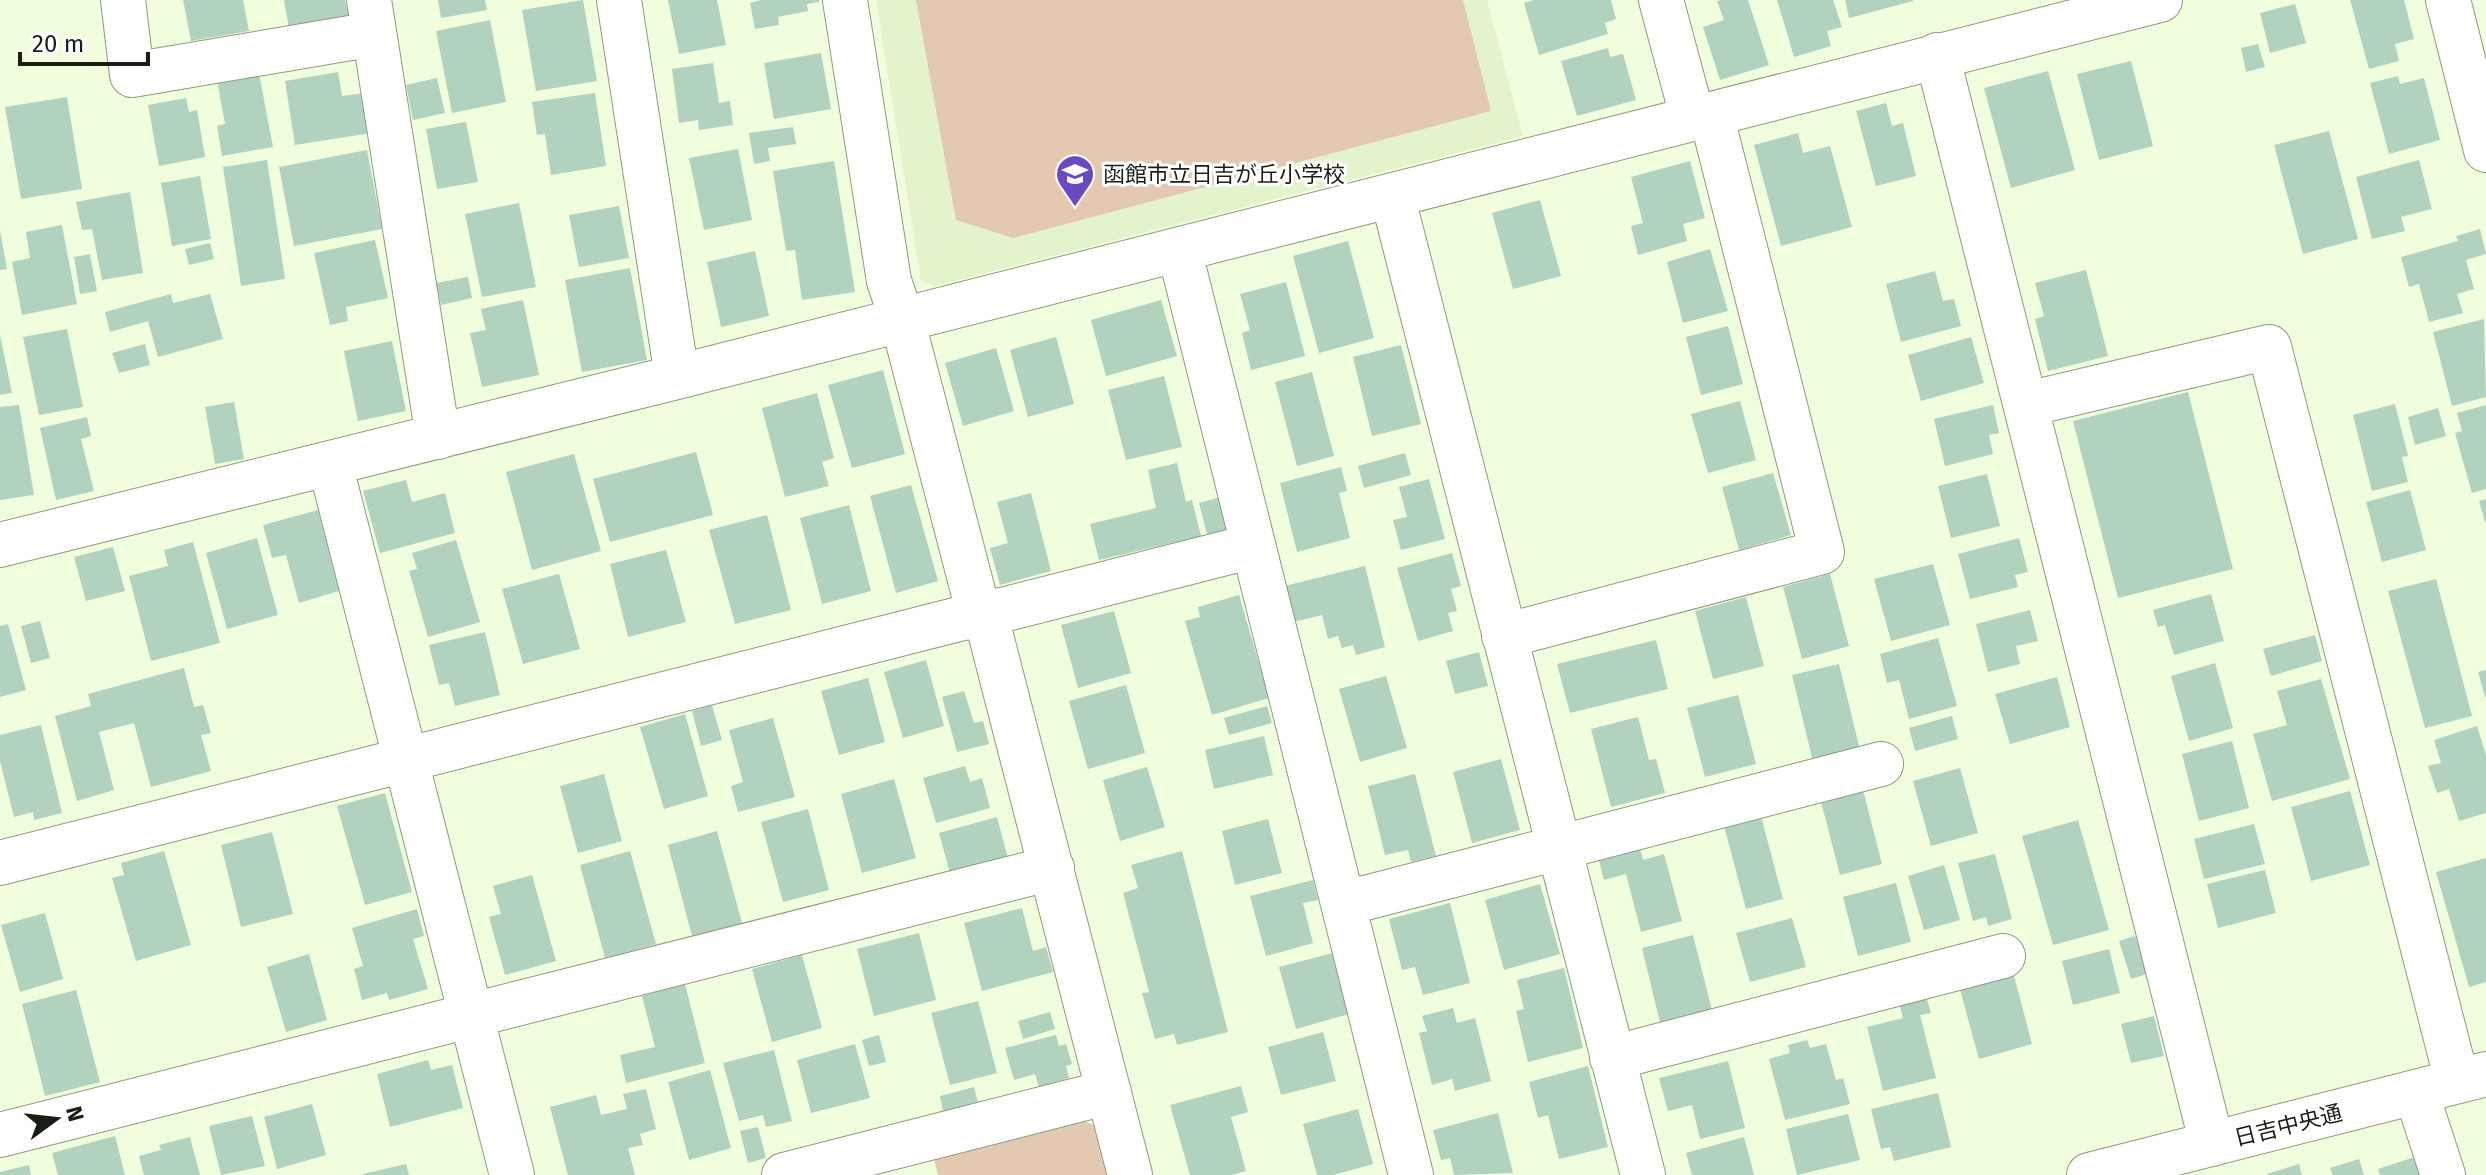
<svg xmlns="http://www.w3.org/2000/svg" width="2486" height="1175" font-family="'Fira Sans','Noto Sans JP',sans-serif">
  <rect width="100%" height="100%" fill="#f0fedd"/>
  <path fill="#e3f4cc" d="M876 0H1487L1523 136 935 286 921 281Z"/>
  <path fill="#e3c8b2" d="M916 0H1463L1491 111 1013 238 956 220Z
    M1084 1121 1096 1126 1110 1175H938L934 1159Z"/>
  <path fill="#b0d2be" d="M183 0H243L249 31 191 41Z
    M284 0H345L349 17 289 29Z
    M438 0H485L487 10 441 18Z
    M583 0 597 81 536 91 522 10Z
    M668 0H717L726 45 679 54Z
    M761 0H819V2L807 4 808 11 778 17 779 25 755 29 750 3Z
    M1534 0H1611L1616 19 1605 23 1608 34 1539 55 1524 3Z
    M1721 0H1748L1769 65 1720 80 1703 27 1724 20 1717 1Z
    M1777 0H1833L1842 27 1827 31 1831 46 1794 57Z
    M1845 0H1913V1L1849 18Z
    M2350 0H2404L2414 39 2395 44 2399 61 2369 69Z
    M2295 4 2306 43 2270 53 2260 13Z
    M490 20 506 102 452 113 436 31Z
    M2258 44 2265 67 2246 72 2241 48Z
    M1608 48 1610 57 1623 54 1636 100 1577 116 1561 61Z
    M821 53 831 109 774 119 764 63Z
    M2131 61 2153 146 2099 160 2077 74Z
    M713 63 719 103 730 101 733 125 699 130 698 120 679 123 672 69Z
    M2048 71 2075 170 2011 188 1984 88Z
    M338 72 342 96 365 93 371 133 295 145 285 81Z
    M259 73 273 147 222 156 217 126 225 124 217 80Z
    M2398 76 2400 84 2424 78 2440 140 2389 154 2370 83Z
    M437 78 445 113 413 120 406 85Z
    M595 93 606 166 551 175 545 134 537 135 532 102Z
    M67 97 82 189 21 199 5 107Z
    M186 98 189 112 197 110 205 157 159 166 148 105Z
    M1886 103 1892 126 1903 123 1916 176 1876 186 1856 111Z
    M466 122 478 182 437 189 426 129Z
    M793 127 796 144 768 148 770 161 754 164 749 133Z
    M2329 131 2358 239 2303 254 2274 145Z
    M1798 133 1803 153 1830 146 1852 227 1781 246 1754 145Z
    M738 149 752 220 704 230 689 158Z
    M367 150 382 229 294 246 279 167Z
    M267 160 285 279 241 286 223 167Z
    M2419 160 2432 209 2401 217 2405 231 2372 239 2356 177Z
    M834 161 855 292 802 300 795 250 786 251 773 171Z
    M1690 161 1705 218 1683 224 1687 241 1638 255 1631 226 1643 223 1631 177Z
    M200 176 211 239 172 246 161 183Z
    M130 192 143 273 102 280 92 229 82 230 76 202Z
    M1540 200 1561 276 1513 289 1492 213Z
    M519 203 536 287 482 297 465 214Z
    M619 206 629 258 579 267 569 215Z
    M62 225 77 304 22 315 12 262 30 258 26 232Z
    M2480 229 2486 254 2466 260 2474 289 2457 294 2463 313 2429 322 2419 284 2409 287 2401 257 2458 241 2456 236Z
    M0 231 7 269 0 270Z
    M375 240 388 298 346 307 348 321 330 325 314 253Z
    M1348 241 1374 338 1319 353 1293 256Z
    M210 243 214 259 189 265 185 249Z
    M1710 249 1728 311 1683 323 1667 262Z
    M755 251 769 316 721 327 707 262Z
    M90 254 97 291 80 294 74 257Z
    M630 268 647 360 582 372 565 280Z
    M2086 270 2108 356 2048 371 2035 319 2044 316 2035 283Z
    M1935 271 1943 301 1954 299 1961 326 1901 342 1886 284Z
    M468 277 472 298 441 305 436 283Z
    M1286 282 1305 356 1251 370 1242 333 1250 330 1240 294Z
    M171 294 173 303 210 294 223 339 158 357 148 321 110 332 105 312Z
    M523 300 539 375 482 387 470 333 486 330 481 309Z
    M1161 300 1177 356 1106 376 1091 320Z
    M2484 319 2486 397 2452 406 2433 332Z
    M1728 326 1743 384 1701 395 1686 337Z
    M67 329 83 407 39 415 23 337Z
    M0 335 12 393 0 395Z
    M1056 337 1074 404 1028 417 1010 350Z
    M1971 337 1984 383 1921 401 1908 355Z
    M392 341 406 411 358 421 344 351Z
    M145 344 150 365 119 373 112 353Z
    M1401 345 1421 424 1372 436 1353 357Z
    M996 348 1014 411 963 426 945 363Z
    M883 370 905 454 852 468 828 385Z
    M1312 372 1334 456 1297 466 1275 382Z
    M1164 376 1182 447 1126 460 1108 390Z
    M2188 392 2233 569 2118 598 2073 421Z
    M817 393 834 458 822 462 829 486 785 497 762 408Z
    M1740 401 1756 460 1708 473 1691 414Z
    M234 402 244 459 215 464 205 407Z
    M2395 404 2408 456 2402 457 2408 482 2372 491 2353 415Z
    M19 405 34 495 0 500V407Z
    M1993 405 1999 433 1989 435 1993 454 1945 466 1934 419Z
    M2486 405V489L2472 493 2455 433 2462 431 2457 413Z
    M2438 408 2446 436 2415 445 2408 417Z
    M87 417 91 436 81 439 94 491 56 500 40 428Z
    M696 452 713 515 610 542 593 479Z
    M1405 453 1411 475 1364 488 1358 466Z
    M574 454 601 551 532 570 506 472Z
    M1177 463 1186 502 1192 500 1201 536 1099 560 1090 524 1156 508 1148 470Z
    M1341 467 1347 491 1339 493 1350 538 1297 552 1280 483Z
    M1773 473 1791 535 1739 550 1722 487Z
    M1987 474 2000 526 1951 538 1938 486Z
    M1429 479 1445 539 1401 550 1393 520 1407 517 1399 487Z
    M406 480 412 502 445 493 455 533 380 553 363 491Z
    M911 485 938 581 896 593 870 496Z
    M2410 490 2426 550 2382 562 2366 502Z
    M1031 493 1051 571 1000 585 990 548 1008 543 997 502Z
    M1221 497 1230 532 1208 538 1199 503Z
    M2486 499V522H2485L2479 501Z
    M849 505 871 591 822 604 800 518Z
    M318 510 339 591 299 603 286 555 272 558 263 525Z
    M767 515 791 610 735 624 709 530Z
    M257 538 278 615 227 629 206 553Z
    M2019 538 2028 572 2015 575 2018 587 1970 599 1958 554Z
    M456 540 480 622 428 637 409 571 417 569 412 553Z
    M193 542 220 643 151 661 129 576 168 566 164 550Z
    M113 547 125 591 86 601 74 557Z
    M666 550 686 622 628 637 610 564Z
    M1452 553 1461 586 1451 589 1457 611 1448 613 1453 631 1418 641 1397 568Z
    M1933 564 1950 625 1891 641 1874 579Z
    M1365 566 1385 647 1356 655 1353 645 1342 648 1338 636 1328 639 1322 615 1290 623 1281 587Z
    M559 574 580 649 523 664 502 589Z
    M1830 574 1849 646 1802 659 1783 587Z
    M2436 579 2472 716 2425 728 2388 591Z
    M2211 594 2224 641 2174 655 2165 625 2158 627 2153 610Z
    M1239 595 1269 698 1212 715 1185 621 1200 617 1198 607Z
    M1746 597 1764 666 1713 679 1695 611Z
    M2030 610 2038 641 2016 646 2020 664 1988 672 1976 624Z
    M1114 611 1131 673 1078 688 1061 625Z
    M40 621 50 658 31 663 21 626Z
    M8 624 26 690 0 697V626Z
    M485 632 500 695 455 706 449 683 439 685 429 645Z
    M2315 635 2322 661 2271 676 2263 649Z
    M1938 638 1957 706 1909 719 1899 680 1887 683 1880 654Z
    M1656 640 1668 689 1570 713 1557 664Z
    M1479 652 1488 686 1455 694 1446 661Z
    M926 660 944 726 903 738 884 672Z
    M2215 663 2233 728 2189 741 2171 676Z
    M1839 664 1861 754 1814 766 1792 675Z
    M184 668 194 707 203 705 211 733 201 735 211 771 151 787 134 723 99 732 114 790 77 801 55 716 91 706 88 694Z
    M2486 670V697H2485L2478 672Z
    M1386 676 1407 748 1360 762 1339 689Z
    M2057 677 2070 727 2010 744 1995 694Z
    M868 678 885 742 839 755 821 691Z
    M2321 679 2350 779 2272 801 2253 734 2287 725 2277 691Z
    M1126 685 1145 753 1088 769 1069 701Z
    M964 691 974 723 983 721 989 744 957 752 942 697Z
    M1738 695 1756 764 1705 777 1687 708Z
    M712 705 722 740 701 746 692 711Z
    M1267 706 1272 723 1229 735 1224 718Z
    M685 714 708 796 664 809 640 727Z
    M1952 716 1958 739 1915 751 1909 728Z
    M1638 717 1649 760 1656 759 1665 793 1611 807 1591 729Z
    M773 718 795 797 738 812 731 786 743 782 729 730Z
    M41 725 62 813 34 820 33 812 14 817 0 761V735Z
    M2477 726 2486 755V813L2459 821 2449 789 2437 793 2428 766 2441 763 2434 740Z
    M1264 736 1273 775 1214 789 1205 750Z
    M2232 741 2249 808 2199 821 2182 754Z
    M1501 759 1520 830 1472 843 1453 772Z
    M965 766 970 782 982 778 990 808 936 823 923 778Z
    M1147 767 1165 827 1120 841 1103 780Z
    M1960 768 1978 833 1931 846 1913 781Z
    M604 774 622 841 578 853 560 786Z
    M1415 774 1436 856 1411 862 1408 850 1385 855 1368 786Z
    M894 779 916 858 862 873 841 794Z
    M1862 786 1882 864 1840 875 1820 798Z
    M2350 791 2370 865 2311 881 2291 807Z
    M385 793 412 892 365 905 337 806Z
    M808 809 829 890 783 902 761 822Z
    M1761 816 1783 899 1746 909 1724 826Z
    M997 817 1008 858 950 873 939 833Z
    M1268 819 1282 873 1235 885 1222 831Z
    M2078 820 2109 930 2053 945 2022 836Z
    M2254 824 2265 864 2204 879 2194 839Z
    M717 831 742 923 692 936 668 845Z
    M272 832 293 914 241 927 221 845Z
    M1639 845 1643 860 1664 854 1682 921 1641 932 1626 874 1604 880 1598 856Z
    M164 851 191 945 136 961 112 878 124 875 121 863Z
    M630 851 656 944 605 958 580 865Z
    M1182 851 1228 1032 1177 1045 1174 1034 1155 1039 1142 993 1149 992 1123 893 1138 888 1131 865Z
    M1995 854 2012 919 1988 926 1986 917 1973 921 1958 863Z
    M2486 858V982L2469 987 2436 872Z
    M1944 865 1960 920 1924 930 1908 876Z
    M2265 870 2276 913 2218 928 2207 884Z
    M532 875 556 961 505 975 489 917 501 914 493 886Z
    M1313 880 1318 900 1303 903 1313 943 1266 956 1250 896Z
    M1896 883 1911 942 1858 956 1843 897Z
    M1540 884 1560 954 1504 970 1485 900Z
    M1450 903 1470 983 1423 995 1415 967 1402 970 1389 919Z
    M1022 908 1033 951 1046 947 1053 972 982 991 964 923Z
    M417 909 424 936 413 939 428 989 389 1000 387 993 362 1000 354 969 363 966 352 928Z
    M45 913 63 979 20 992 1 925Z
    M1792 918 1806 967 1750 982 1736 933Z
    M919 933 936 1000 874 1016 857 949Z
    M1693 935 1712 1010 1660 1023 1642 948Z
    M2135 936 2147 974 2131 979 2119 941Z
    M2109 949 2120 993 2073 1005 2062 961Z
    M1333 953 1349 1014 1296 1029 1279 967Z
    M309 954 327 1020 286 1032 267 967Z
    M802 955 822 1028 772 1042 752 969Z
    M1564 968 1583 1048 1528 1062 1516 1011 1524 1009 1517 980Z
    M2013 972 2032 1044 1979 1059 1959 986Z
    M685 984 705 1063 626 1083 620 1055 655 1047 642 996Z
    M76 990 100 1082 45 1096 22 1004Z
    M1926 996 1931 1013 1920 1015 1936 1078 1883 1091 1867 1027 1903 1018 1899 1002Z
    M978 1001 997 1073 950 1085 931 1013Z
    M1453 1008 1457 1023 1475 1018 1491 1081 1455 1091 1452 1079 1432 1085 1419 1033 1427 1031 1422 1016Z
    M1050 1012 1055 1029 1023 1039 1018 1021Z
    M2154 1016 2164 1056 2131 1063 2121 1024Z
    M1323 1032 1336 1081 1281 1095 1268 1047Z
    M879 1035 886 1062 869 1066 862 1040Z
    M1056 1035 1059 1046 1066 1044 1072 1064 1066 1066 1069 1078 1039 1087 1035 1074 1014 1080 1005 1048Z
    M1807 1040 1810 1048 1826 1044 1836 1080 1843 1078 1850 1104 1785 1120 1769 1059 1790 1053 1788 1045Z
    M855 1044 870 1098 811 1113 797 1060Z
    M774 1050 792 1121 766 1127 763 1115 739 1121 723 1063Z
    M428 1060 431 1070 452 1065 463 1108 390 1127 377 1074Z
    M1728 1061 1745 1128 1700 1139 1692 1105 1668 1111 1659 1078Z
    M1588 1066 1608 1147 1559 1159 1548 1115 1538 1118 1529 1082Z
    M710 1070 731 1148 689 1160 668 1082Z
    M1241 1086 1248 1112 1231 1117 1246 1171 1231 1175H1190L1170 1105Z
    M974 1087 978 1103 943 1111 940 1096Z
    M646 1089 656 1129 640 1134 643 1145 628 1148 635 1175H568L550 1107 596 1095 601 1115 627 1109 623 1094Z
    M1938 1093 1951 1147 1894 1161 1890 1147 1881 1149 1871 1109Z
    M312 1104 326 1155 277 1169 264 1117Z
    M1358 1109 1373 1164 1333 1175H1317L1303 1124Z
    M1498 1113 1513 1173 1454 1175 1450 1158 1441 1160 1433 1130Z
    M1848 1114 1860 1160 1797 1175 1786 1129Z
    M252 1116 265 1166 221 1175 209 1126Z
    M758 1127 766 1158 748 1163 740 1131Z
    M115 1136 125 1175H58L52 1153Z
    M190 1137 200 1175H144L139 1156 161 1150 159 1145Z
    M1744 1137 1754 1175H1692L1686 1153Z
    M2418 1156 2424 1175H2380L2378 1169Z
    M2359 1159 2364 1175H2333L2330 1168Z
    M406 1164 409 1175H363V1174Z
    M2299 1164 2302 1175H2267V1174Z
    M29 1165 31 1175H0V1172Z"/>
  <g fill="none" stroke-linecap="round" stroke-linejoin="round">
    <g stroke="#8e9b7c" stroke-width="46">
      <path id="street" d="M123 0 132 75 374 34
        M369 0 438 437
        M619 0 677 377
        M845 0 889 281 902 319 974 595 990 632 1130 1175
        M1661 0 1693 119
        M2448 0 2486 150
        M1937 55 2212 1144
        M1392 195 1643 1175
        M1179 249 1411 1175
        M2027 404 2269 347 2457 1081
        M330 464 512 1175
        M0 545 677 377 2160 0
        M1504 636 1822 552 1711 114
        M0 863 959 619 1006 609 1253 546
        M1342 900 1365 898 1881 764
        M1612 1058 2003 956
        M2416 1092 2443 1175
        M0 1135 1052 868
        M784 1175 1109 1092"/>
    </g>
    <g stroke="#8e9b7c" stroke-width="46">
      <path id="secondary" d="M2089 1175 2486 1074"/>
    </g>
    <use href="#street" stroke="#fff" stroke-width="44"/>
    <use href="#secondary" stroke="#fff" stroke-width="44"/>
  </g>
  <defs>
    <g id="school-pin" transform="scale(2)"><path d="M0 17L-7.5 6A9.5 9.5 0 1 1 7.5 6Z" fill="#694ac3" stroke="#fff"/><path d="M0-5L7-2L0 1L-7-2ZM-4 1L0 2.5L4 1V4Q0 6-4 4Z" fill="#fff"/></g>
  </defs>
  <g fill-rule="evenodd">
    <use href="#school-pin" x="1075" y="174"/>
  </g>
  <g text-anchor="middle" stroke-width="6" stroke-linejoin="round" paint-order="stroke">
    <g font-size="22" fill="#191e12" stroke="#fff" text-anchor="start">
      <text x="1103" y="182">函館市立日吉が丘小学校</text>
    </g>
    <g font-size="22" fill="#191e12" stroke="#fff">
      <text transform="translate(2288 1125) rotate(-14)" y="8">日吉中央通</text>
    </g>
  </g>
  <g transform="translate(56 1119) rotate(75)" stroke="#ffffff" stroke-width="6" paint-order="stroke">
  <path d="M0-6L14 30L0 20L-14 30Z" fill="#191e12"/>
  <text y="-12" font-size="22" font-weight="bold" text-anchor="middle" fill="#191e12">N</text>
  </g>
  <path d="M20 52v12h128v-12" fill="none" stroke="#191e12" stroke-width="4"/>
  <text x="32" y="52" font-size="24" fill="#191e12" stroke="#ffffff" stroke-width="6" paint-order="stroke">20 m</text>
</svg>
